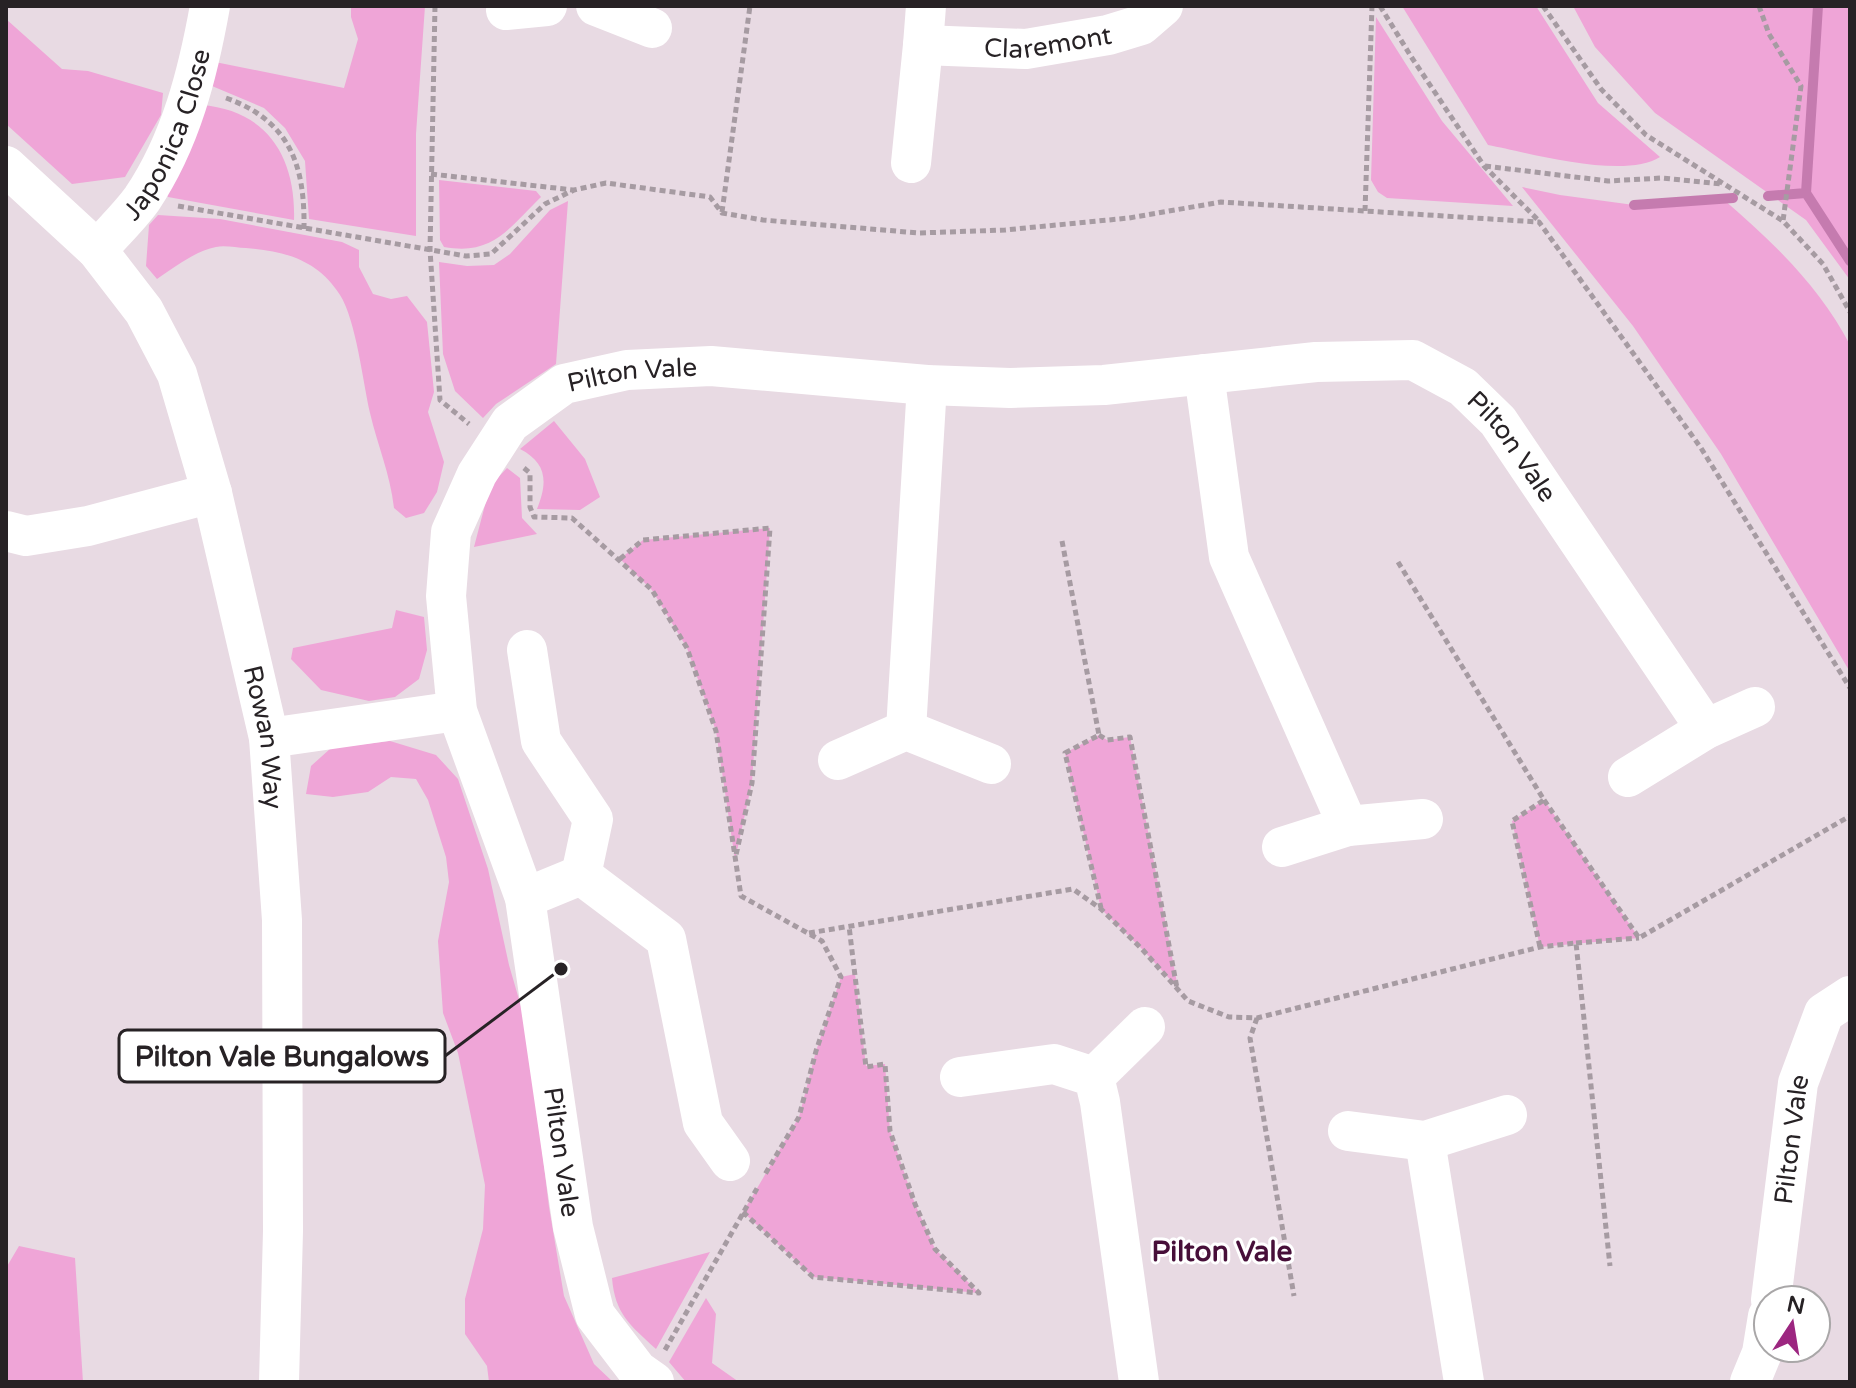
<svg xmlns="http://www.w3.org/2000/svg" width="1856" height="1388" font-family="'Varela Round',sans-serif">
  <rect width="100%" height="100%" fill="#e8dae3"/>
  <path fill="#efa5d7" d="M351 6H425L416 134V236L309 219 305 161 285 128 264 108 212 86 215 62 344 88 358 39 351 17Z
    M1402 6H1536L1598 103 1660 157C1624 180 1530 153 1488 145Z
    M1573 6H1850V280L1806 220 1655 113 1595 47Z
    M1376 17 1442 121 1513 206 1387 198 1378 192 1371 180Z
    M6 19 62 69 88 71 163 93 161 115 125 177 72 184 6 124Z
    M201 105C267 110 296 157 294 220L168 197 165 191Z
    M439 180 536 191 541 197C509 228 493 256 444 247L440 240Z
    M1522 187 1560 195 1634 205 1723 199C1772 241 1820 287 1850 345V672L1721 454 1633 326Z
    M568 201 556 364 496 404 483 418 455 391 443 354 439 262 467 266 494 265 510 254 550 210Z
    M158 215 220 219 342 242 359 250V267L373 294 391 299 407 296 427 322 434 392 428 412 444 462 437 492 424 513 406 518 394 508C390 473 378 447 370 413 363 382 356 320 340 295 318 260 285 251 246 248 237 248 225 245 216 247 195 251 175 267 157 279L146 266 149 225Z
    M554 421 585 459 600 497 580 510 537 509C548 482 547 463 520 449Z
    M507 468 520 478 522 518 537 534 474 547 490 486Z
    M770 528 752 782 735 860 716 731 687 648 652 590 620 559 643 540Z
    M396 610 424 617 427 650 419 679 395 697 369 701 321 690 291 659 293 648 392 628Z
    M1099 735 1107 740 1130 737 1178 988 1142 949 1101 909 1065 753Z
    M390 741 436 755 458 779 488 869 509 965 527 1027 549 1207 564 1296 594 1364 613 1382H489L487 1366 465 1334V1299L483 1229 485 1185 458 1053 443 1013 438 941 449 882 446 857 428 800 416 779 391 777 368 792 333 797 306 794 311 766 331 748Z
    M1544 800 1639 938 1540 947 1512 821Z
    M855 974 866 1066 885 1064 890 1131 915 1204 935 1249 979 1293 813 1277 743 1212 799 1117 816 1051 841 977Z
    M19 1246 75 1258 83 1382H6V1268Z
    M710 1252 656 1349C630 1325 615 1314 612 1278Z
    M706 1298 716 1314 712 1363 739 1382H686L669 1362Z"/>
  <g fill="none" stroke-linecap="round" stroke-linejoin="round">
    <path stroke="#c57baf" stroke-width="10" d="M1806 193 1818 6
      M1768 196 1806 193 1850 261
      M1634 205 1733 198"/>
    <path stroke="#a69ba2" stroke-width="5" stroke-dasharray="6 4" stroke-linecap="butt" d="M435 6 430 250 440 400 469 424
      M1380 6 1412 58 1484 166 1538 220
      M1543 6 1601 89 1646 135 1783 221 1823 264 1850 312
      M1759 6 1769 34 1801 86 1783 221
      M226 98C290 121 305 165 304 229
      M1485 166 1608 181 1662 178 1722 184
      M431 174 573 190
      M178 206 466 256 491 254 545 204 574 190 606 183 710 197 722 213 763 220 919 233 1005 230 1129 218 1221 202 1539 222 1701 448 1850 688
      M1365 211 1372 6
      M722 212 750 6
      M524 468 530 473V507L534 517 572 518 652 590 687 648 716 731 741 896 822 941 841 977 816 1051 799 1117 764 1176
      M1062 541 1099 735 1065 753 1101 908
      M620 559 643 540 770 528 752 783 736 855
      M1398 562 1544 800 1512 821 1540 947
      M1099 735 1107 740 1130 737 1177 988
      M1544 800 1639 938 1850 816
      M809 933 1073 889 1101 909 1142 949 1188 1001 1229 1017 1257 1018 1540 947 1576 943 1610 1266
      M1576 943 1639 938
      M1257 1018 1250 1038 1294 1296
      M743 1212 813 1277 979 1293 935 1249 915 1204 890 1131 885 1064 866 1067 849 926
      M665 1350 759 1185"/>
    <g stroke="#fff" stroke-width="40">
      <path d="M596 6 652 28"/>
      <path d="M506 10 547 6"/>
      <path d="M923 45 926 6"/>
      <path id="s1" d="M911 163 923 45 1026 49 1108 35 1141 25 1163 6"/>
      <path id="s2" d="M6 166 97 250 144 311 177 374 212 493 269 738 282 920 283 1231 279 1382"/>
      <path id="s3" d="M97 250C111 234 129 217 142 199 181 141 198 73 210 6"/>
      <path d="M1204 374 1229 557 1348 826"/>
      <path d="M6 531 26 536 88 526 212 493"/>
      <path d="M527 650 541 741 593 819 581 875"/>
      <path d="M906 730 927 385"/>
      <path d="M269 738 457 711"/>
      <path d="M838 760 906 730 991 764"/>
      <path d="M1628 777 1706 729 1755 707"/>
      <path d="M1282 847 1348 826 1423 819"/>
      <path d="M525 898 581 875 666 939 703 1123 730 1161"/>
      <path d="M960 1077 1054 1064 1094 1077 1100 1102 1139 1382"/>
      <path d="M1094 1077 1145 1027"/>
      <path d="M1348 1131 1425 1141 1507 1115"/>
      <path d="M1425 1141 1464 1382"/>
      <path id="s4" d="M1771 1300 1798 1083 1824 1013 1850 996"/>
      <path id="s5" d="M654 1382 637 1370 595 1315 573 1227 525 898 457 711 446 596 451 532 477 474 510 423 564 384 627 370 711 366 927 385 1010 388 1104 385 1316 362 1413 360 1463 387 1498 421 1706 729"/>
      <path d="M1750 1382 1762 1353 1768 1316"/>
    </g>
  </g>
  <g text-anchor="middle" stroke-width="6" stroke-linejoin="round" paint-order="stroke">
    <g font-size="26" fill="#272225" stroke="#fff">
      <text dy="9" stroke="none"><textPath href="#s1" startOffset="244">Claremont</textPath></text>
      <text dy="9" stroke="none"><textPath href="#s3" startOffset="138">Japonica Close</textPath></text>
      <text dy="9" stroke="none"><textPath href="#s5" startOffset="1152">Pilton Vale</textPath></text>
      <text dy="9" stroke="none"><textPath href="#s5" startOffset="2070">Pilton Vale</textPath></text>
      <text dy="9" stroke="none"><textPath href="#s2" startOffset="646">Rowan Way</textPath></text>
      <text dy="9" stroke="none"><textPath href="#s4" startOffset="162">Pilton Vale</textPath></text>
      <text transform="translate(562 1152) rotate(82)" y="9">Pilton Vale</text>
    </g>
    <g font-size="28" font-weight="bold" fill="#470f39" stroke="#fff">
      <text x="1222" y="1261">Pilton Vale</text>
    </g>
  </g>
  <path fill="none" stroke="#272225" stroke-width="3" d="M561 969L445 1056"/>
  <circle fill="#272225" stroke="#fff" stroke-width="3" cx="561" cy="969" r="8"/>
  <rect fill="#fff" stroke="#272225" stroke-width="3" x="119" y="1030" width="326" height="52" rx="8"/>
  <g font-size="28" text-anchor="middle" font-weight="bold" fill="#272225">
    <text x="282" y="1066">Pilton Vale Bungalows</text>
  </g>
  <rect width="1856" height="1388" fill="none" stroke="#272225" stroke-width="16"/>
  <g transform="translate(1792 1324) rotate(12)"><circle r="38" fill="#ffffff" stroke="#a9a7a8" stroke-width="2"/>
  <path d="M0-6L14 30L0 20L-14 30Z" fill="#9c2680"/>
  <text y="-12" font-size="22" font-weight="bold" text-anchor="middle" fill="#272225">N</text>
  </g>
</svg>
